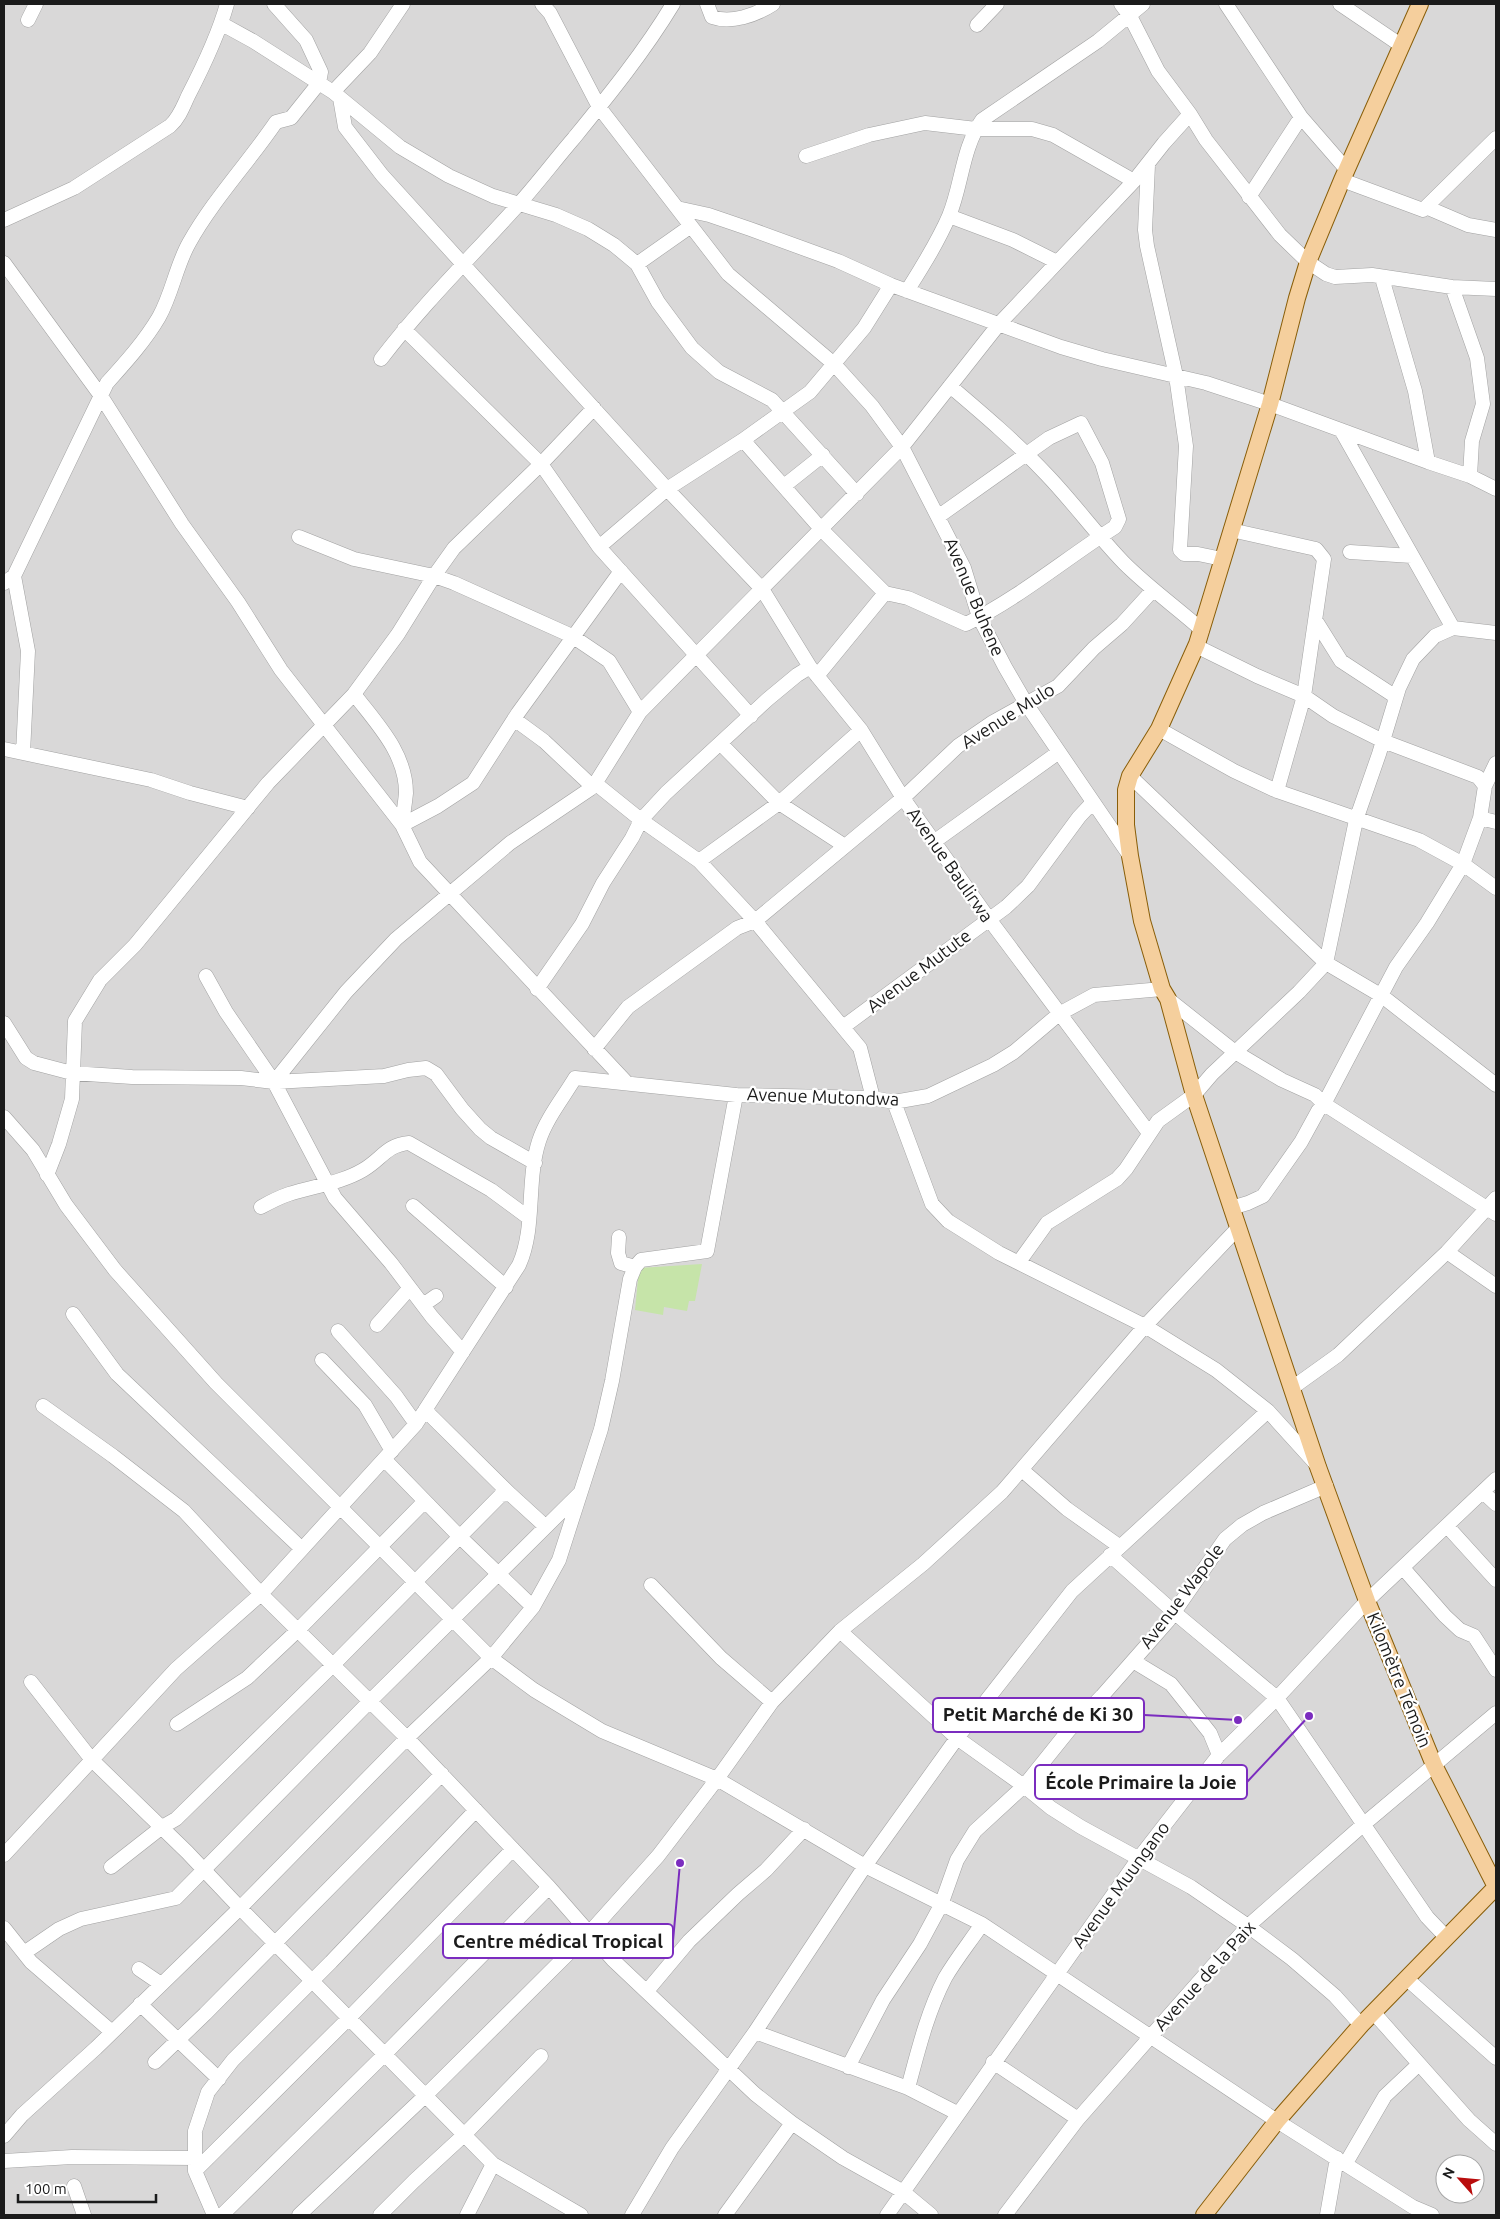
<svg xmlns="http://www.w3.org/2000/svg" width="1500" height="2219" font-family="Ubuntu,sans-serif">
  <rect width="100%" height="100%" fill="#ece8e1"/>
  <path fill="#d9d8d8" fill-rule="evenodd" d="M4 4H1496V2215H4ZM1445 2164H1475V2194H1445Z"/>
  <path fill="#c6e4a9" d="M702 1264 695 1301H689L687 1311 664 1307 663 1315 635 1310 639 1268Z"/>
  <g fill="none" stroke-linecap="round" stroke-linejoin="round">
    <g stroke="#a2a2a2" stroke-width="15">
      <path id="minor" d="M542 4 550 13 599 107 728 274 834 364 872 406 902 447 964 568 979 617 1005 667 1027 705 1130 856
        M707 4 712 17C731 24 756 15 773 4
        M1121 4 1130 16 1158 71 1190 114 1206 140 1280 235 1308 262 1326 274 1335 277 1372 275 1452 287 1496 289
        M1226 4 1301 117 1347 170
        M1340 4 1402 46
        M28 20 36 4
        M222 24 253 41 333 92 400 147 449 176 493 196 556 215 588 229 614 245 637 264 658 302 692 348 719 372 772 400 857 494
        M977 25 997 4
        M333 92 370 53 403 4
        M340 98 345 127 382 175 667 489 762 589 810 667 861 730 903 798 989 919 1149 1133
        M806 156 869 135 925 123 976 129H1032L1053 135 1134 181
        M1148 165 1145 230 1147 246 1176 376 1186 446 1180 550 1184 554H1198L1222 559
        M1342 180 1423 210 1496 138
        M1249 197 1301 117
        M1426 207 1468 225 1496 230
        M677 208 709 215 750 229 838 261 891 285 1061 347 1102 359 1206 383 1270 404 1428 462 1470 476 1496 489
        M949 216 1013 240 1057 262
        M4 220 74 188 170 126C179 118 183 107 188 96 203 67 218 36 227 4
        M4 263 101 396 182 524 238 602 281 670 402 825 420 862 626 1082
        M637 264 691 226
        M1382 278 1415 391 1428 462
        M1452 287 1477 358 1483 404 1472 441 1470 476
        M907 291C922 267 938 242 949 216 962 185 962 148 982 120L1098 41 1143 4
        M404 329 541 464 599 547 751 716
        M381 359C423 304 472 256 518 205 537 184 555 160 574 138 609 95 644 52 673 4
        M950 386C983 414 1016 442 1046 474 1073 502 1096 534 1124 563 1148 587 1176 607 1202 630
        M1341 430 1453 628
        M743 440 822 530 885 593 908 598 966 624C1019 598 1065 559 1115 527L1119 519 1102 463 1081 423 1049 438 939 516
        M784 486 823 455
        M1231 530 1316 549 1324 559 1304 696 1277 791
        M299 537 354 559 434 576 454 583 572 636 609 661 640 712
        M599 547 667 489 743 440 810 392 864 328 891 285
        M1350 552 1412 556
        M14 576 28 651 23 753
        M4 583 14 576 107 383C125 363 145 341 159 317 172 294 176 266 189 243 213 200 248 163 276 122L291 118 319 83 321 72 306 40 274 4
        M1316 621 1341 661 1396 697
        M1196 646 1257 676 1304 696 1333 716 1383 741 1478 777 1485 786
        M817 676 885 593
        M354 694C377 724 406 753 406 793 405 804 403 815 402 825
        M514 719 544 741 593 787
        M1159 729 1234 771 1277 791 1419 840 1463 864 1496 888
        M721 744 779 803 845 846
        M4 749 151 780 190 793 248 808
        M1130 776 1326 963 1382 996 1496 1085
        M595 783 641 820 699 861 755 921 860 1048 873 1098
        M1480 818 1496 822
        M402 825 438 806 473 783 518 713 621 571
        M935 841 1059 752
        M699 861 779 803 861 730
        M206 976 226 1012 274 1082 335 1198 391 1263 432 1317 463 1352
        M537 989 582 924 603 883 632 838 641 820 666 793 768 699 797 675 810 667
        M1168 999 1235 1052 1282 1080 1315 1095 1324 1104 1496 1214
        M4 1023 26 1058 34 1063 72 1073 132 1077 241 1078 274 1082 384 1076 408 1070 426 1068 436 1074 462 1109 480 1129 491 1138 535 1163
        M843 1027 1006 907 1028 886 1079 817 1093 802
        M594 1049 628 1007 737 928 755 921 903 798 958 746 993 722 1058 686 1094 648 1122 624 1153 590
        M274 1082 346 992 396 939 510 843 593 787 640 712 902 447 999 324 1134 181 1164 143 1190 114
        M894 1102 932 1204 948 1221 999 1253 1145 1326 1216 1370 1268 1411 1316 1464
        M4 1117 33 1150 66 1205 115 1270 216 1383 491 1658 534 1690 602 1731 717 1779 865 1866 982 1924 1277 2121 1413 2207 1432 2215
        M47 1175 59 1144 72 1099 75 1021 100 980 135 945 268 783 354 694 398 634 434 576 454 548 541 464 594 408
        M413 1206 506 1287
        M261 1207C270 1202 280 1197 289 1194 314 1186 341 1183 363 1170 382 1159 386 1145 409 1143L491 1190 529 1218
        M1231 1208 1248 1203 1263 1196 1301 1142 1318 1111 1324 1104 1396 967 1427 923 1463 864 1480 818 1485 786 1496 763
        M619 1237 618 1253 621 1263 635 1267
        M1447 1252 1496 1286
        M1019 1262 1047 1223 1117 1179 1126 1169 1158 1121 1194 1095 1212 1074 1299 992 1326 963 1356 820 1379 754 1399 688 1413 659 1435 636 1453 628 1496 633
        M423 1305 436 1296
        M73 1314 117 1374 302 1549
        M377 1325 409 1289
        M338 1331 396 1396 416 1424
        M322 1360 365 1405 392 1451
        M1292 1388 1338 1355 1447 1252 1496 1198
        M43 1406 113 1456 184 1511 261 1594 407 1738 549 1887 613 1960 755 2094 792 2123 843 2158 902 2191 931 2215
        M425 1410 510 1494
        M384 1459 460 1537 533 1607
        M1022 1470 1067 1509 1119 1546
        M1483 1492 1496 1504
        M1447 1526 1496 1580
        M1110 1555 1175 1613 1277 1698 1427 1917 1446 1937
        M1403 1568 1445 1616 1460 1630 1474 1636 1496 1670
        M651 1585 721 1658 772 1702
        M840 1631 957 1738 1024 1786 1051 1808 1081 1827 1191 1887 1248 1926 1292 1959 1335 1996 1361 2025
        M1133 1661 1171 1684 1210 1733 1219 1755
        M31 1682 92 1760 187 1852 240 1908 493 2164 581 2215
        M177 1724 247 1678 298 1630 425 1501
        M4 1855 176 1669 261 1594 416 1424 519 1265C536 1227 526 1181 539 1141 546 1119 563 1098 575 1078L736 1095 873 1098 894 1102 928 1096 993 1065 1014 1052 1059 1014 1094 995 1162 989
        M111 1867 162 1827 176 1819 333 1665 501 1495 510 1494 545 1526
        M4 1928 31 1962 112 2032
        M24 1953 59 1929 81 1919 176 1898 370 1701 579 1494
        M139 1969 161 1984
        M1407 1979 1496 2058
        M647 1991 689 1941 738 1894 766 1870 804 1829
        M140 2004 219 2079
        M1374 2013 1469 2120 1496 2144
        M755 2032 908 2088 957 2113
        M155 2062 205 2014 442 1774
        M993 2062 1078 2119
        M848 2067 883 2000 920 1944 941 1905 957 1860 975 1831 1024 1786 1069 1730 1102 1696 1168 1621 1225 1539 1242 1525 1263 1513 1326 1486
        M908 2088C918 2051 927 2013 945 1978 956 1959 970 1942 982 1924
        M4 2136 22 2115 96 2048 240 1908 407 1738 491 1658 533 1607 559 1560 601 1429 612 1381 630 1279 635 1267 641 1260 707 1251 736 1095
        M4 2161 72 2157 195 2158
        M1346 2163 1385 2096 1419 2064
        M195 2171 349 2018 513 1849
        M74 2186 84 2215
        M214 2215 195 2171V2131L208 2092 233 2060 331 1962 476 1810
        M222 2215 385 2054 549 1887
        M299 2215 426 2095 590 1932 658 1856 717 1779 772 1702 840 1631 923 1564 1002 1492 1145 1326 1238 1228
        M380 2215 414 2181 465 2134 541 2056
        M467 2215 493 2164
        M632 2215 672 2148 755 2032 865 1866 957 1738 1072 1591 1268 1411
        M725 2215 792 2123
        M887 2215 1139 1858 1219 1755 1277 1698 1367 1601 1496 1479
        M1005 2215 1078 2119 1248 1926 1364 1824 1496 1713
        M1327 2215 1337 2158"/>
    </g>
    <g stroke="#895e09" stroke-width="18">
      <path id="major" d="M1420 4 1342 180 1308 262 1297 298 1270 404 1197 644 1159 729 1130 776 1126 790V825L1130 856 1142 921 1162 989 1168 999 1194 1095 1318 1467 1367 1601 1434 1765 1496 1887
        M1204 2215 1277 2121 1361 2025 1496 1887"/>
    </g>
    <use href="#minor" stroke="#fff" stroke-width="14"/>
    <use href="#major" stroke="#f5cf9d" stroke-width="16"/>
  </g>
  <g text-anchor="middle" stroke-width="4.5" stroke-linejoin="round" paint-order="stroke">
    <g font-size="18" fill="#1b1b1b" stroke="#fff">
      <text transform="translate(974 597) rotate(67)" y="6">Avenue Buhene</text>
      <text transform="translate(1008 716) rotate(-32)" y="6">Avenue Mulo</text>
      <text transform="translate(950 865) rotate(55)" y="6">Avenue Baulirwa</text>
      <text transform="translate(919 971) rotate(-37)" y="6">Avenue Mutute</text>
      <text transform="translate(823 1097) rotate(2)" y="6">Avenue Mutondwa</text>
      <text transform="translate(1182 1596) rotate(-53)" y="6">Avenue Wapole</text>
      <text transform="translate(1399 1680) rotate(68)" y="6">Kilomètre Témoin</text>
      <text transform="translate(1121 1885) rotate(-54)" y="6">Avenue Muungano</text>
      <text transform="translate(1205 1976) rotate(-48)" y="6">Avenue de la Paix</text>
    </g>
  </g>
  <path fill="none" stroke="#7b2cbf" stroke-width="2" d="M1238 1720L1144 1715M1309 1716L1247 1782M680 1863L673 1941"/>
  <g fill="#7b2cbf" stroke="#fff" stroke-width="2">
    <circle cx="1238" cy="1720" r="5"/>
    <circle cx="1309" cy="1716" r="5"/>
    <circle cx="680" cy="1863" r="5"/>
  </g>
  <g fill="#fff" stroke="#7b2cbf" stroke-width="2">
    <rect x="933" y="1698" width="211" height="34" rx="5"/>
    <rect x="1035" y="1765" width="212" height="34" rx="5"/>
    <rect x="443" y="1924" width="230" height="34" rx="5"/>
  </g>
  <g font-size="19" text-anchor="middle" font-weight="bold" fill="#1b1b1b">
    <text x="1038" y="1721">Petit Marché de Ki 30</text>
    <text x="1141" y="1789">École Primaire la Joie</text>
    <text x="558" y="1948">Centre médical Tropical</text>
  </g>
  <rect width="1500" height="2219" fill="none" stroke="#1b1b1b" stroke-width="10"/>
  <g transform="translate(1460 2179) rotate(297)"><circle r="24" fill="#ffffff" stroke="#a4a4a4"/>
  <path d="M0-4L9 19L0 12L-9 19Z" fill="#b90d0d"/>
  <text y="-8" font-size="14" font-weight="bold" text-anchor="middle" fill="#1b1b1b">N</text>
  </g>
  <path d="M18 2194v8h138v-8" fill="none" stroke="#1b1b1b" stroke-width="2.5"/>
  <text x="25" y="2194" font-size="15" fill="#1b1b1b" stroke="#ffffff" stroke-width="4" paint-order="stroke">100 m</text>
</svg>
